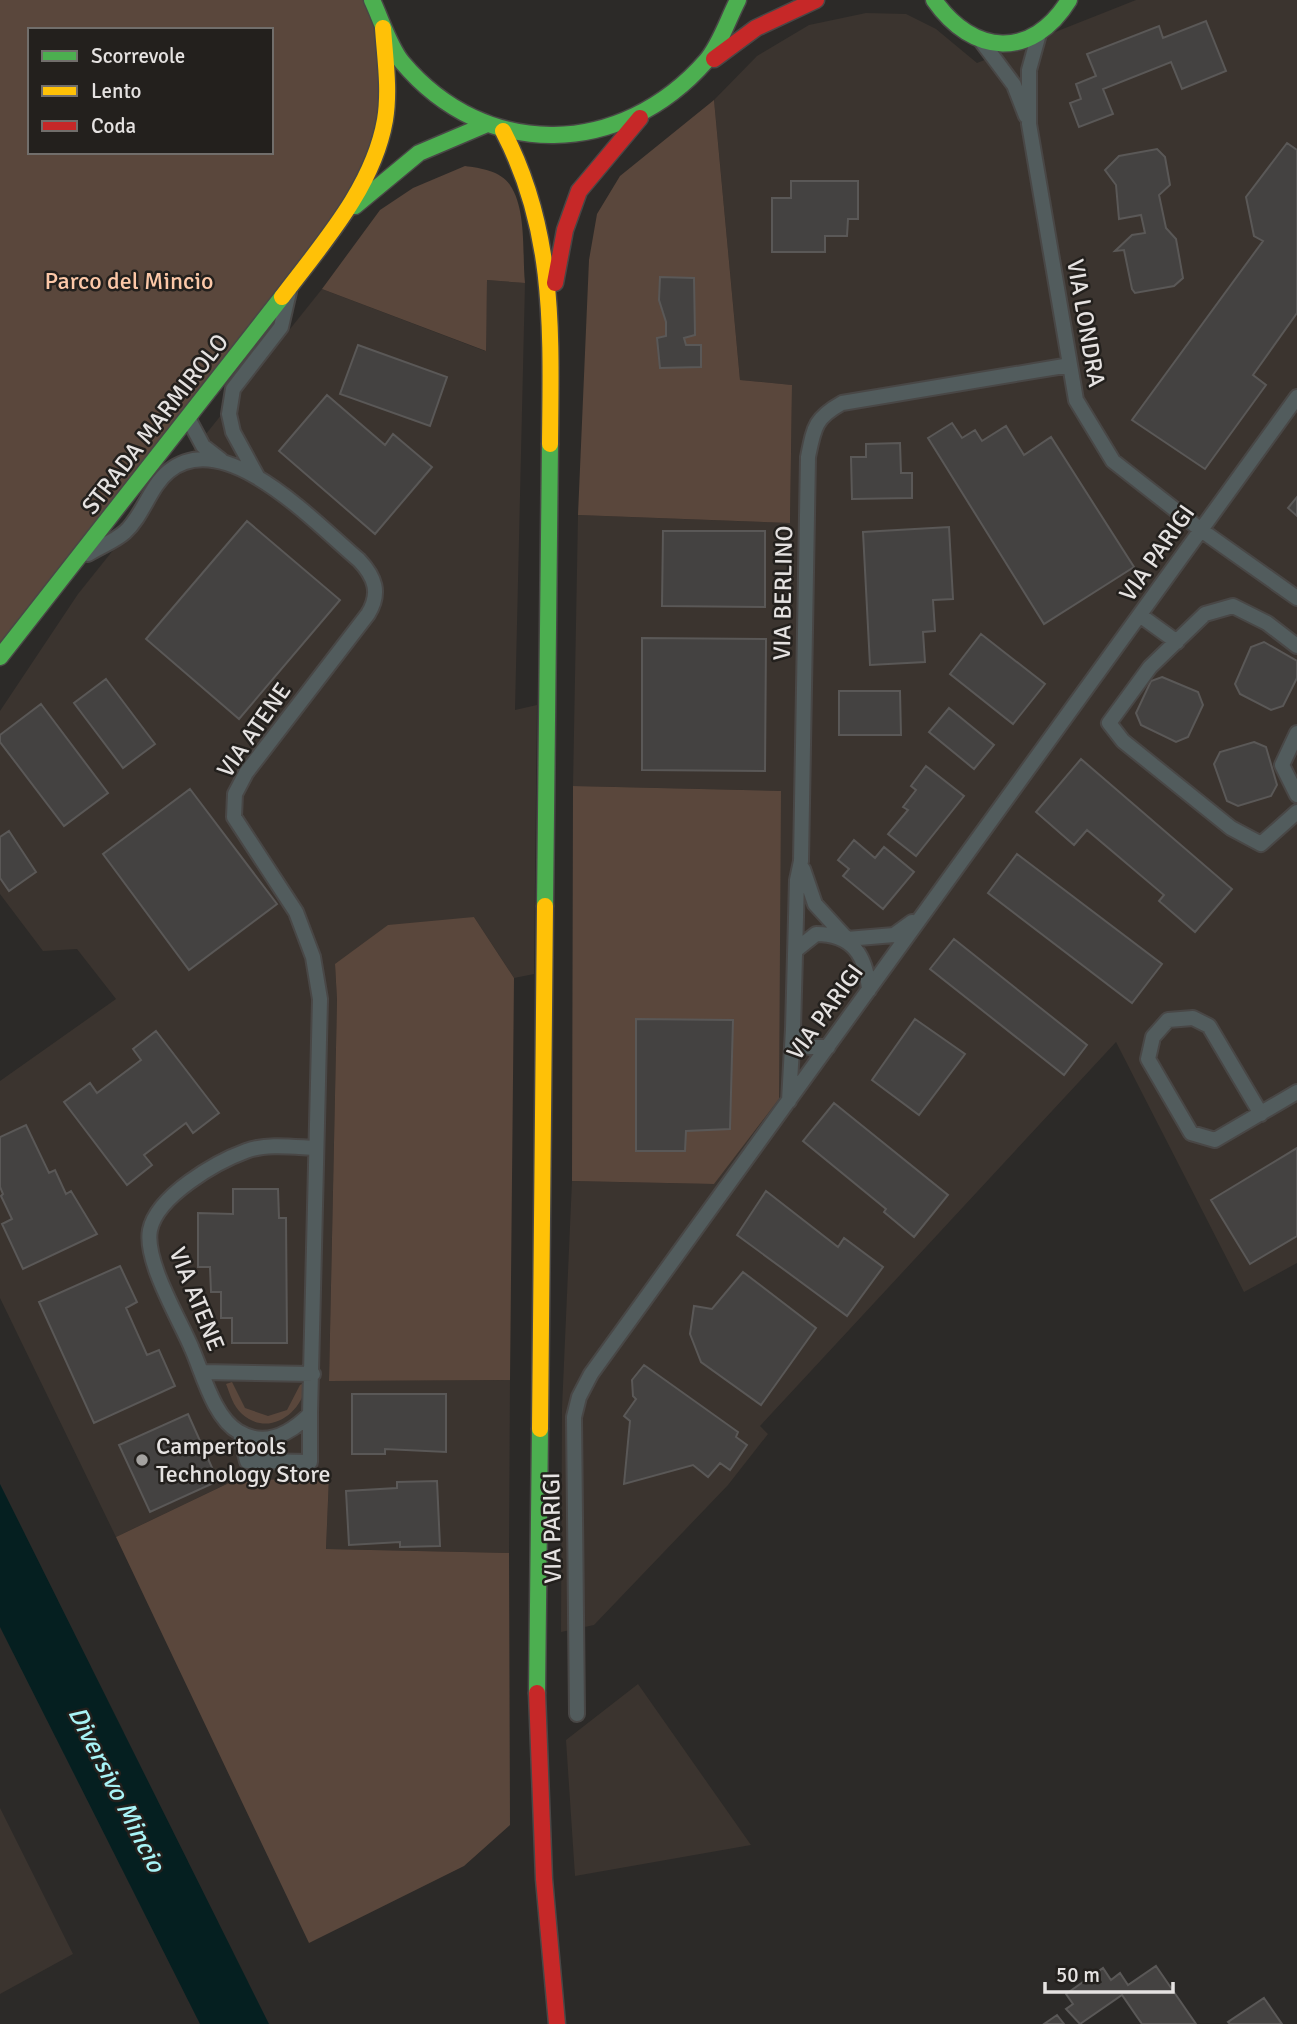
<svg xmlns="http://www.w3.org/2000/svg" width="1297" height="2024" font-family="Signika,sans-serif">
  <rect width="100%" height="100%" fill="#2c2a28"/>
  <path fill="#3b342f" d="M1136 0H1297V1263L1244 1292 1116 1042 760 1426 768 1434 728 1485 594 1625 561 1632 562 1408 572 1181 714 1184 781 791 573 786 578 515 790 523 792 385 740 380 714 100 757 56 809 25 866 13 906 14 936 29 977 63Z
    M487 280 525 283 515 710 537 705 534 974 514 978 474 917 335 965 337 1000 329 1381 510 1380 509 1553 326 1549 329 1477 233 1481 116 1537 0 1298V1081L116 999 77 949 43 951 0 894V711L78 594 322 289 485 351Z
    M638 1684 751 1845 575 1876 566 1740Z
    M0 1808 73 1954 0 1994Z"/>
  <path fill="#5a473c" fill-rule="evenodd" d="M0 0H372L386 92 367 172 0 661ZM30 30H271V152H30Z
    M714 100 740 380 792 385 790 523 578 515 589 260 597 214 620 176Z
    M465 166C480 168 501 171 510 185 527 210 522 254 525 283L487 280 486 351 322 289 380 210 413 188Z
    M573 786 781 791 779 1099 714 1184 572 1181Z
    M474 917 514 978 510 1380 329 1381 337 1000 335 964 388 925Z
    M232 1382 245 1408 268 1416 287 1410 300 1385 304 1383 306 1386C300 1415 268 1437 242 1414 233 1406 230 1394 226 1384Z
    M329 1477 326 1549 509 1553 510 1825 464 1866 309 1943 116 1537 233 1481Z"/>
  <path fill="#051f20" d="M0 1484 269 2024H200L0 1627Z"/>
  <path fill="#444241" stroke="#5a5857" stroke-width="2" d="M1206 21 1226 71 1182 89 1171 62 1103 89 1113 114 1079 127 1070 103 1081 99 1076 84 1096 76 1087 54 1159 26 1163 38Z
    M1287 143 1297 150V313L1253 375 1266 385 1205 469 1132 420 1263 241 1254 236 1246 197Z
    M1157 149 1165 157 1170 185 1159 195 1166 228 1176 239 1183 278 1174 286 1135 293 1132 289 1124 250 1115 251 1132 235 1145 233 1141 215 1119 219 1116 185 1105 170 1119 156Z
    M791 181H858V219H848L847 236H825V252H772V198H791Z
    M660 277 694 278 695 335 684 338 686 345H701V367L660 368 657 338 666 336V322L659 300Z
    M358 345 447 377 430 426 340 394Z
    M327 395 385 445 393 434 432 467 375 534 279 451Z
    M952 423 962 438 975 430 982 441 1006 426 1024 455 1051 437 1134 567 1044 624 928 438Z
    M900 443 901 473H912V498L852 499 851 457H866V444Z
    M1297 497V516L1288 508Z
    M247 521 340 600 239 719 146 639Z
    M949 527 953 599 933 600 935 631 923 632 925 662 870 665 863 532Z
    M663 531H765V607L662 606Z
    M981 634 1045 684 1013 724 950 674Z
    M642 638 766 639 765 771 642 770Z
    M1264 642 1297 661V678L1283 706 1271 710 1240 694 1235 684 1251 647Z
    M1162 677 1198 692 1203 705 1188 737 1176 742 1141 725 1136 713 1151 681Z
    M106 679 155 744 123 768 74 703Z
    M839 691H900L901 735H839Z
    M41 704 108 793 64 826 0 742V735Z
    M949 708 994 745 974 769 929 732Z
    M1254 742 1266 747 1277 785 1271 796 1238 806 1227 801 1214 764 1220 752Z
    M1081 759 1232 889 1195 932 1159 901 1164 895 1087 830 1074 845 1036 812Z
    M926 766 964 796 916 856 888 834 908 810 903 807 916 790 911 786Z
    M190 789 277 904 189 970 103 854Z
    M9 831 36 872 9 891 0 878V837Z
    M854 840 875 858 884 847 914 872 883 909 843 876 849 869 838 860Z
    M1017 854 1162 964 1132 1003 988 893Z
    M954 939 1087 1045 1064 1075 930 969Z
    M636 1019 733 1020 730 1129 686 1131 685 1151H636Z
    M915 1019 965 1054 919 1115 872 1080Z
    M156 1031 219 1113 193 1133 186 1123 144 1155 152 1165 127 1185 64 1102 90 1083 97 1093 141 1060 133 1049Z
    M834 1103 948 1195 914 1237 884 1212 886 1209 803 1141Z
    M26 1125 49 1173 55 1170 66 1194 71 1191 97 1234 23 1269 2 1224 12 1219 1 1196 3 1194 0 1187V1137Z
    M1297 1148V1236L1250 1264 1211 1200Z
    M233 1189H278L279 1218H286L287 1343H232V1318H221V1292H211L210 1267H198V1213L233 1214Z
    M766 1191 838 1247 844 1238 883 1267 847 1316 737 1235Z
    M120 1266 137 1302 126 1308 147 1355 159 1350 175 1386 94 1423 39 1302Z
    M743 1272 816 1328 761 1405 701 1362 690 1334 694 1306 712 1309Z
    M644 1365 738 1432 736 1437 747 1445 730 1470 720 1463 708 1477 693 1465 624 1484 630 1421 624 1416 636 1399 633 1396 632 1380Z
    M352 1394H446V1452L385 1449V1454H352Z
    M188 1414 218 1481 150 1512 119 1445Z
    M437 1481 440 1546 400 1547V1542L349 1545 346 1491 397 1488V1482Z
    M1156 1966 1196 2024H1142L1122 1995 1080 2024 1066 2009 1073 2004 1066 1994 1103 1968 1111 1980 1120 1973 1128 1985Z
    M1264 1998 1282 2024H1230L1228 2022Z
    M1057 2015 1064 2024H1044Z"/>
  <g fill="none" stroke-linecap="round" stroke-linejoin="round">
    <g stroke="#494746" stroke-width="18">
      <path id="street" d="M1039 34 1029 70V124L1076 400 1113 461 1201 530 1297 598
        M982 42 1014 85 1026 116
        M188 418 203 446 221 460
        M257 476 233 432 229 414 233 389 281 327 289 292
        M88 554C99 547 115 541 125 532 143 516 150 486 169 471 226 425 318 526 359 560 375 577 381 593 368 614L246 773 235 794 234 817 296 912 313 957 320 999 310 1414C291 1433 265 1448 239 1432 214 1418 203 1374 192 1349 180 1320 144 1261 150 1230 157 1196 216 1162 246 1151 267 1143 294 1147 315 1148
        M1141 616 1177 642
        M1297 646 1267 623 1233 606 1205 614 1150 667 1109 723 1123 741 1231 828 1261 844 1297 812
        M1297 733 1282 765 1297 795
        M803 869 815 904 847 939 894 935 912 922
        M796 950 816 934C853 934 866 956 869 990
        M828 1047H809L793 1029 797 880 801 861 808 457C814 427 815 418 842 403L1070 365
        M789 1101 793 1029
        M1261 1114 1209 1026 1193 1018 1168 1020 1153 1037 1148 1059 1191 1133 1215 1140 1297 1092
        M202 1372 313 1374
        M240 1433 247 1461 310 1462V1414
        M577 1714 574 1417 579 1397 591 1374 1297 397"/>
    </g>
    <g stroke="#494746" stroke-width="19">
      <path id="fast" d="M372 0C381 19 389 46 402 62 486 162 622 157 706 61 720 45 728 19 738 0
        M934 0C973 56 1032 60 1069 0
        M355 206 419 153 485 125
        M0 657 282 297
        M545 906 550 444
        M537 1693 540 1429"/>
    </g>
    <g stroke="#494746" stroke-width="19">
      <path id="slow" d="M503 131C556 232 551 334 550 444
        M282 297C322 244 373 188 385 120 390 90 385 58 383 28
        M540 1429 545 906"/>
    </g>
    <g stroke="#494746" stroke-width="19">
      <path id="jam" d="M714 59 756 28 816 0
        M555 283 565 230 579 191 640 118
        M537 1693 544 1879 557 2024"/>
    </g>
    <use href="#street" stroke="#525c5d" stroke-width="14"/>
    <use href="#fast" stroke="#4caf50" stroke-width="16"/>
    <use href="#slow" stroke="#ffc107" stroke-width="16"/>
    <use href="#jam" stroke="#c62828" stroke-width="16"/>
  </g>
  <circle fill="#a4a2a0" stroke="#23201d" stroke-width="2.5" cx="142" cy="1460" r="7"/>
  <g text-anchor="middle" stroke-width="5" stroke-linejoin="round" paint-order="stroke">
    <g font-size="24" fill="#fcc8a8" stroke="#23201d">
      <text x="129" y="289">Parco del Mincio</text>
    </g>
    <g font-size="24" fill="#e5e2e1" stroke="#23201d">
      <text transform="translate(1086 323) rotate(80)" y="8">VIA LONDRA</text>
      <text transform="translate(155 424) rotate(-52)" y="8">STRADA MARMIROLO</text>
      <text transform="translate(1157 553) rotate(-55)" y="8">VIA PARIGI</text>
      <text transform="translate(783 593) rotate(-89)" y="8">VIA BERLINO</text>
      <text transform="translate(254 730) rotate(-55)" y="8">VIA ATENE</text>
      <text transform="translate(825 1012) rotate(-54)" y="8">VIA PARIGI</text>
      <text transform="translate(197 1299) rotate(68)" y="8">VIA ATENE</text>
      <text transform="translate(552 1528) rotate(-91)" y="8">VIA PARIGI</text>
    </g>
    <g font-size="24" fill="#e5e2e1" stroke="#23201d" text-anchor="start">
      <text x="156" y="1454">Campertools<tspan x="156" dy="28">Technology Store</tspan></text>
    </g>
    <g font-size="26" font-style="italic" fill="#a8f3f6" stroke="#23201d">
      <text transform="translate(117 1789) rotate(63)" y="9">Diversivo Mincio</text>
    </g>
  </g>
  <rect x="28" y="28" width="245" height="126" fill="#23201d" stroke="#716e6b" stroke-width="2"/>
  <rect x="42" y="51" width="35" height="10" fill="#4caf50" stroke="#716e6b" stroke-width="2"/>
  <text x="91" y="63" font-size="21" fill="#e5e2e1">Scorrevole</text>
  <rect x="42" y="86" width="35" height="10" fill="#ffc107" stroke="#716e6b" stroke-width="2"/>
  <text x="91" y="98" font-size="21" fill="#e5e2e1">Lento</text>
  <rect x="42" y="121" width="35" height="10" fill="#c62828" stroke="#716e6b" stroke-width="2"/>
  <text x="91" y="133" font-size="21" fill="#e5e2e1">Coda</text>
  <path d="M1045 1982v10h128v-10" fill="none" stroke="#e5e2e1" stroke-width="3.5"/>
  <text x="1056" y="1982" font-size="21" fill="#e5e2e1" stroke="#23201d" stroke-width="5" paint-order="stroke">50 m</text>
</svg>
